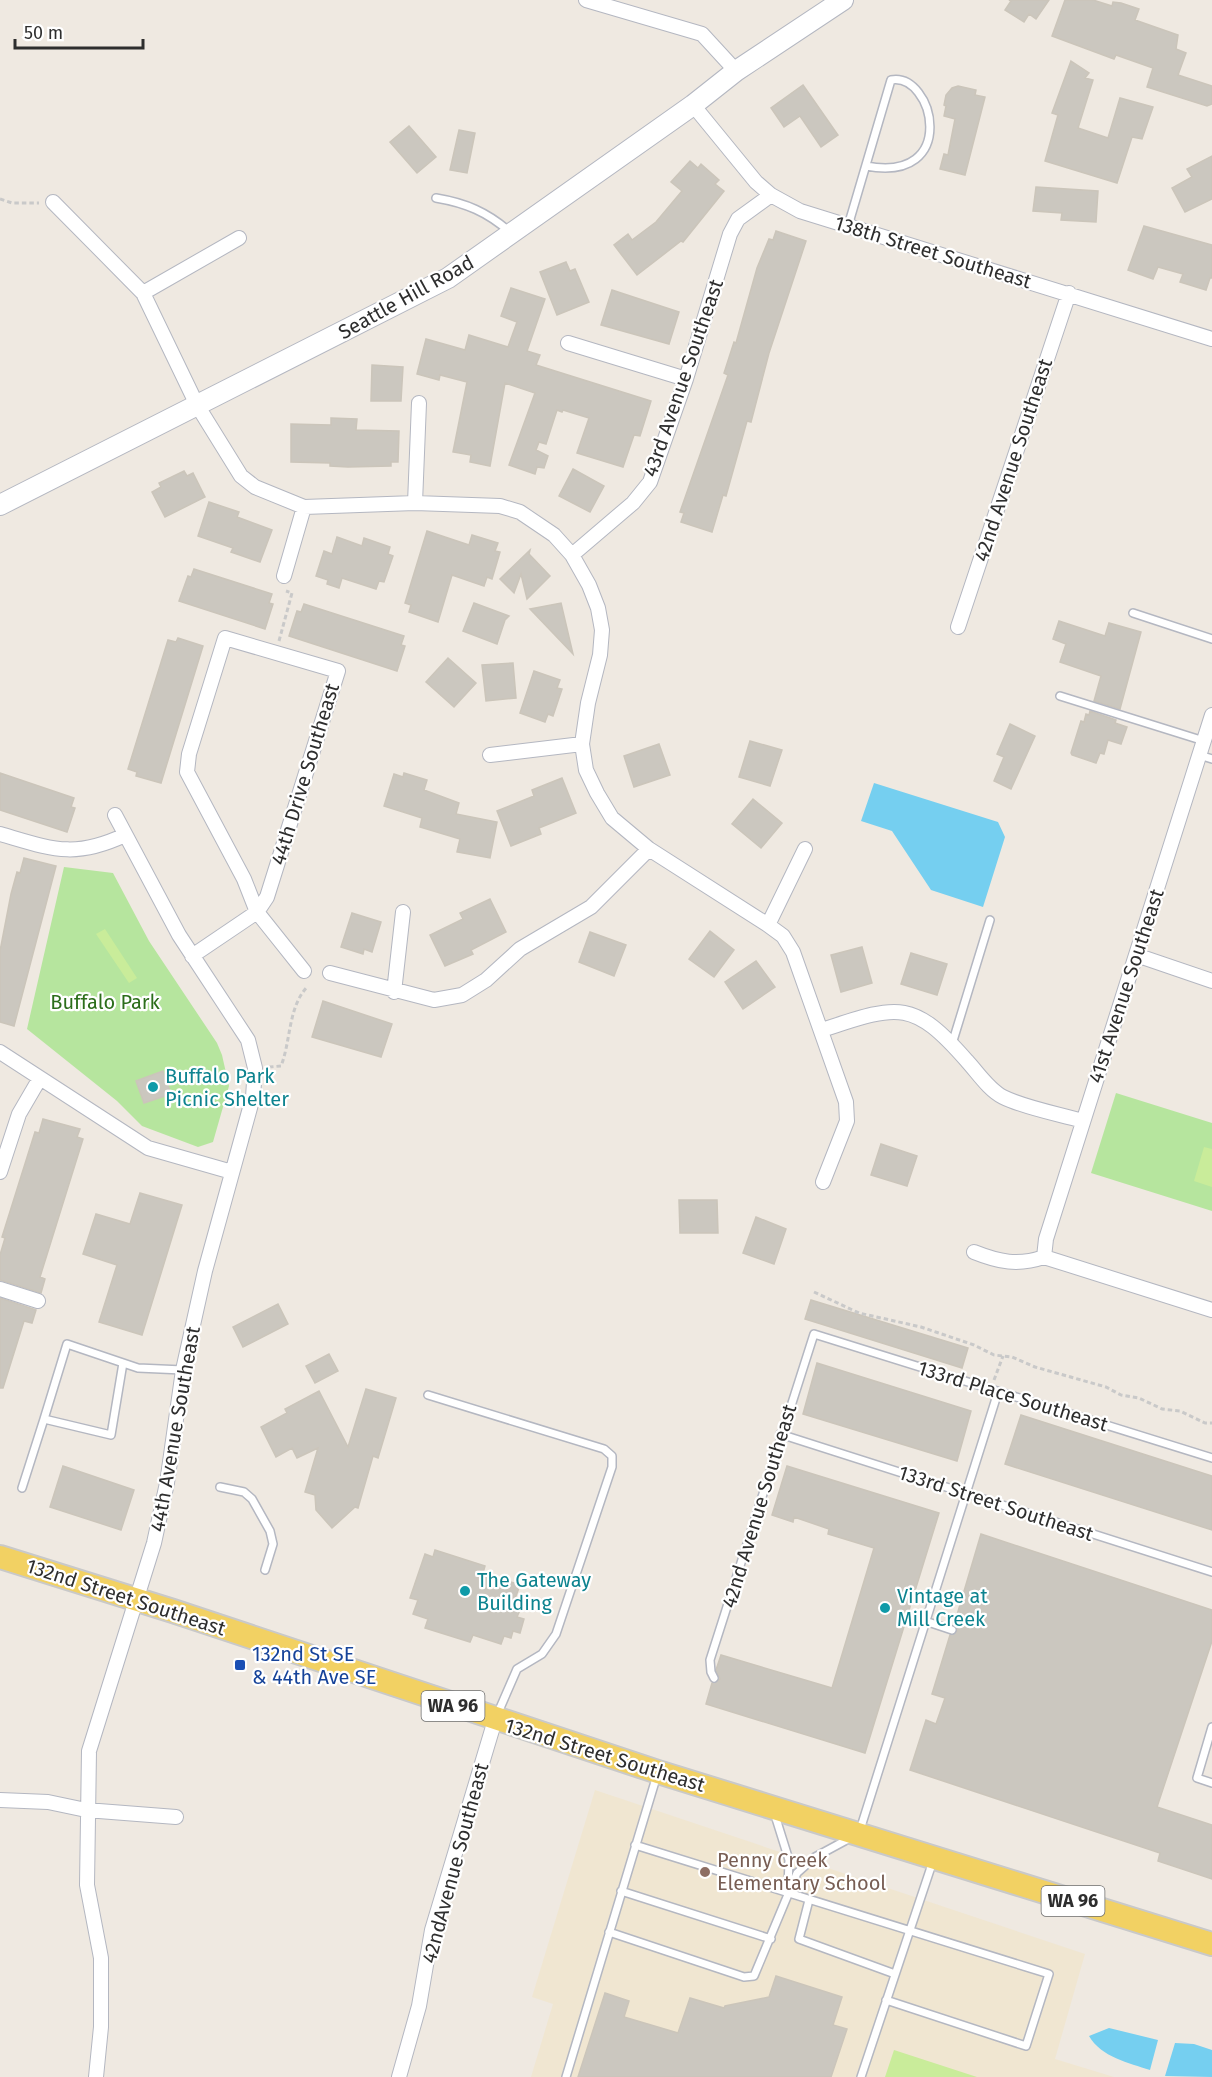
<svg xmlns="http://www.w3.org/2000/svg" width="1212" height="2077" font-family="'Fira Sans',sans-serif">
  <rect width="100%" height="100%" fill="#efe9e1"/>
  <path fill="#f0e6d1" d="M595 1790 1085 1954 1055 2059 1114 2077H531L553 2004 532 1997Z"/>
  <path fill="#b6e59e" d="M64 867 113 873 149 941 217 1043 222 1055 229 1086 213 1142 198 1147 142 1126 117 1101 27 1029Z
    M1116 1093 1212 1123V1211L1091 1173Z"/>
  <path fill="#c9ec9a" d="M105 929 137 978 129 983 96 934Z
    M1204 1147 1212 1149V1187L1194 1181Z
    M894 2050 977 2077H885Z"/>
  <path fill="#75cff0" d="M874 783 998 822 1005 837 983 907 931 890 892 831 861 821Z
    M1109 2028 1158 2040 1150 2070C1129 2063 1101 2057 1089 2036Z
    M1175 2043 1194 2044 1212 2050V2077L1165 2076Z"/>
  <path fill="#cbc7bf" stroke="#cbc5ba" stroke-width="1.5" d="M1009 0H1049L1036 19 1029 14 1024 22 1005 10 1011 1Z
    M1065 0H1093L1112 6 1113 2 1121 3 1139 9 1135 20 1178 35 1176 49 1186 53 1178 75 1212 86V104L1207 106 1147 87 1153 68 1116 55 1114 59 1052 36Z
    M1071 61 1089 73 1085 78 1093 80 1078 128 1108 138 1120 98 1153 107 1142 139 1132 137 1117 183 1045 161 1058 115 1052 113Z
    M803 85 838 135 821 147 800 116 784 127 771 108Z
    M958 86 976 90 975 95 985 97 965 175 940 169 944 154 948 155 955 119 944 116 946 106 944 105 946 95 952 88Z
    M409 126 436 157 417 173 390 142Z
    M459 130 475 133 467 173 450 170Z
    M1212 156V199L1185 212 1172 188 1192 177 1187 169Z
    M690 161 698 168 701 164 719 180 715 184 724 191 683 242 681 241 637 275 614 245 628 234 632 240 656 222 682 191 671 182Z
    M1036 187 1098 191 1096 222 1061 220 1062 213 1033 211Z
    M1144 226 1212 245V278H1210L1206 290 1180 282 1183 274 1158 267 1153 279 1128 270Z
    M776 231 806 241 769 353 751 422 747 421 726 496 723 495 712 532 681 522 684 513 680 512 728 375 724 373 734 342 736 343 757 268 769 239 773 240Z
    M566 262 570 271 575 269 589 302 557 315 540 272Z
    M511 288 545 299 527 351 540 355 536 365 651 401 640 436 634 435 623 467 577 453 589 418 563 410 562 412 557 410 546 444 539 442 536 450 548 456 544 468 537 467 535 474 509 465 535 393 505 383 490 466 470 462 471 455 453 452 467 382 440 375 439 380 417 374 426 339 465 350 469 335 508 347 517 322 501 316Z
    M612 290 679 312 669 344 601 325Z
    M372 365 403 367 401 401H371Z
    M331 418 357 419 356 430 399 431 398 462H391V466L348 467 330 466V463L291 462V424L331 425Z
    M573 469 604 486 590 512 559 496Z
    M184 471 187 476 193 473 205 497 165 517 152 492 161 487 159 483Z
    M209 502 239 512 237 517 272 530 260 562 231 552 233 548 198 536Z
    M427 531 469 545 472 535 498 543 495 551 500 552 492 579 487 577 484 586 452 575 438 622 409 612 411 605 405 603Z
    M337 537 362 546 364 538 390 547 388 554 393 556 384 582 379 581 376 589 342 578 339 588 327 584 328 580 316 576 324 551 332 554Z
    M530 550 529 554 550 576 527 599 521 574 514 593 500 579Z
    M194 569 272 594 269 603 273 604 265 629 179 601 188 576 191 577Z
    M474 603 509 616 505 620 497 644 463 631Z
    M561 603 573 654 530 609Z
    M304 604 404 636 401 645 405 646 397 671 289 636 297 611 301 612Z
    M1059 621 1105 636 1109 623 1141 632 1120 709 1094 701 1101 676 1060 662 1066 644 1053 639Z
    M178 638 203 646 161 783 136 776 137 772 128 769 168 640 176 642Z
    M448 658 476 683 454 707 426 682Z
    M513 663 516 698 486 701 482 665Z
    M534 671 560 680 557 688 562 689 553 716 548 714 545 722 520 713Z
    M1090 711 1116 720 1115 723 1127 727 1121 744 1108 740 1104 754 1100 753 1096 763 1072 755 1071 753 1081 721 1084 722 1086 714 1089 715Z
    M1010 724 1035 736 1011 789 994 781 1004 757 997 754Z
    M750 741 782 750 770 786 739 777Z
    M659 744 670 775 634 787 624 756Z
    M0 773 74 798 71 807 75 808 67 832 0 810Z
    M404 773 427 780 424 790 459 803 456 814 497 822 490 858 457 852 460 839 420 827 422 818 384 806 394 774 403 777Z
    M562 778 576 813 539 828 541 834 511 846 497 811 534 796 532 790Z
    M753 799 782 823 761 848 732 824Z
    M24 858 56 866 14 1026 0 1022V951L11 894 17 872 20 873Z
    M490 899 506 932 471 950 473 954 445 966 430 935 463 919 460 913Z
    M352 913 381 922 372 952 364 949 363 954 341 947Z
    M710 931 734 950 714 977 689 959Z
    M590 932 626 945 614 976 579 962Z
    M862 947 872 983 841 992 831 955Z
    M911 953 947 964 937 995 901 984Z
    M756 961 775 987 743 1009 725 982Z
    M323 1001 392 1024 381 1057 312 1037Z
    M163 1071 171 1094 144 1103 136 1081Z
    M43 1119 80 1129 77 1137 83 1139 40 1277 45 1279 41 1293 0 1280V1255L5 1238 2 1237 35 1132 39 1133Z
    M881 1144 917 1156 907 1186 871 1175Z
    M140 1193 182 1205 142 1335 99 1322 117 1265 83 1254 96 1214 130 1224Z
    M679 1200H717L718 1233H680Z
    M756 1217 786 1229 774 1264 743 1253Z
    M0 1298 36 1310 32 1323 24 1321 3 1388H0Z
    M811 1300 968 1348 962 1368 805 1319Z
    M278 1304 288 1324 243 1347 233 1327Z
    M329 1354 338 1371 315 1383 306 1366Z
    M817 1363 971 1411 957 1461 803 1414Z
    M366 1389 396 1398 378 1458 373 1456 358 1508 355 1507 332 1528 316 1510 315 1495 305 1492 318 1448 297 1458 292 1448 276 1457 261 1427 287 1413 285 1409 319 1391 348 1447Z
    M1021 1415 1212 1476V1530L1005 1464Z
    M63 1466 134 1490 121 1530 50 1507Z
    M787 1466 939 1513 865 1753 706 1704 712 1683 720 1679 716 1670 721 1655 832 1688 874 1548 828 1534 829 1529 794 1517 793 1522 772 1515Z
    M981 1534 1212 1610V1641L1157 1807 1212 1825V1879L1158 1861 1160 1853 910 1770 926 1720 936 1724 945 1698 932 1694 950 1635 957 1631 954 1625Z
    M435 1550 485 1566 483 1573 520 1585 512 1607 520 1610 517 1617 524 1619 520 1633 513 1631 511 1638 504 1636 501 1644 473 1635 470 1642 425 1628 428 1619 413 1614 418 1600 410 1598 425 1554 433 1557Z
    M776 1976 842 1997 833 2025 847 2029 831 2077H578L605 1993 629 2001 624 2017 678 2033 690 1998 724 2008 725 2006 769 1997Z"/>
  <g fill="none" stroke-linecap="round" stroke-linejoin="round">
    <g stroke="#b4b7c1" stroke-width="10">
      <path id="service" d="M436 198C466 203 487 212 510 232
        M848 226 891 80C934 72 960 184 866 166
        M1133 613 1212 639
        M1060 696 1204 741
        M1199 755 1212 759
        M952 1044 990 920
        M123 1363 111 1435 44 1419 67 1344 138 1368 183 1370
        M428 1395 604 1449 612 1456V1467L556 1634 542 1654 517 1669 497 1715
        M780 1434 1212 1572
        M220 1487 244 1492 252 1499 270 1531 273 1544 265 1570
        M22 1488 44 1419
        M925 1621 952 1630
        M714 1678 711 1672 710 1660 814 1334 1212 1458
        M1212 1727 1197 1778 1212 1783
        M774 1812 789 1860 788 1888
        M860 1830 998 1392
        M635 1845 1049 1974 1026 2046 886 2000
        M621 1891 771 1939
        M809 1900 799 1939 895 1974
        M609 1932 744 1977 754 1976 797 1873 815 1857 852 1837
        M566 2077 657 1775
        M861 2077 933 1861"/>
    </g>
    <g stroke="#b4b7c1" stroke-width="16">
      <path id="minor" d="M586 0 702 34 736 71
        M693 105 756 182 771 195 800 211 1212 339
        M53 202 143 293 197 405 241 476 255 487 304 507 415 503 500 506 520 512 554 535 572 555 589 585 598 608 602 630 600 655 588 703 582 744 586 770 597 793 612 818 649 849 768 925 783 936 793 952 846 1102 847 1121 823 1182
        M143 293 239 238
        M568 343 686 379
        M415 503 419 403
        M572 555 633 503 650 482 686 379 730 234 738 219 771 195
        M284 576 304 507
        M958 627 1069 293
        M490 755 582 744
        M0 834C52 849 74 859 125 835
        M768 925 805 849
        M1136 955 1212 981
        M192 956 257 912 267 897 338 671 225 638 189 754 187 772 244 879 257 912 304 971
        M330 973 434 1000 462 995 486 980 520 949 591 907 649 849
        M394 992 403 912
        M822 1030C898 1005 912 998 967 1061 978 1073 989 1090 1003 1097 1025 1108 1059 1114 1083 1121
        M0 1052 148 1148 232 1172
        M0 1172 19 1114 40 1078
        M974 1252C999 1262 1018 1266 1044 1257L1212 1310
        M1044 1257 1046 1239 1212 715
        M0 1289 38 1301
        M0 1800 48 1802 86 1810 176 1817
        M96 2077 101 2027V1958L87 1885 89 1751 154 1543 167 1483 183 1370 205 1271 253 1097 255 1068 248 1040 179 935 115 815
        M399 2077 419 2006 432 1930 495 1720"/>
    </g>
    <g stroke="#b4b7c1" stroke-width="22">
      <path id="secondary" d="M0 505 448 278 693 105 736 71 843 0"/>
    </g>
    <g stroke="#c9c9c9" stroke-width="26">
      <path id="primary" d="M0 1557 173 1611 658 1772 1212 1944"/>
    </g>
    <path stroke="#c9c9c9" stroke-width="3" stroke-dasharray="4.5 3" stroke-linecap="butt" d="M0 199 12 203H39
      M279 641 292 593 286 591
      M269 1067 281 1066C291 1041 288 1006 308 986
      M814 1292 859 1313 921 1327 974 1345 994 1355 1012 1357 1035 1367 1106 1387 1121 1395 1139 1398 1162 1409 1180 1411 1205 1423H1212
      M994 1380 1003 1356"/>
    <use href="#service" stroke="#fff" stroke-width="7"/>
    <use href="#minor" stroke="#fff" stroke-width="14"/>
    <use href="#secondary" stroke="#fff" stroke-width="20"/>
    <use href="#primary" stroke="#f2d163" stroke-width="22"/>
  </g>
  <g fill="#0f9aa8" stroke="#fff" stroke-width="2">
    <circle cx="153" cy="1087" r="6"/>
    <circle cx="465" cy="1591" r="6"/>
    <circle cx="885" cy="1608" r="6"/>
  </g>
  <rect fill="#1a4fb4" stroke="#fff" stroke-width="2" x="234" y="1659" width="12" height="12" rx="3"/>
  <circle fill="#8d6e63" stroke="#fff" stroke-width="2" cx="705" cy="1872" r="6"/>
  <g text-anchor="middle" stroke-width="4.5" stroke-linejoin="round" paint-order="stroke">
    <g fill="#fff" stroke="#6d6d6d" stroke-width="1.5">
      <rect x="421.5" y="1691" width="63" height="30" rx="4.5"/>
      <rect x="1041.5" y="1886" width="63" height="30" rx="4.5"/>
    </g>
    <g font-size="18" font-weight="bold" fill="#2e2e2e">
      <text x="453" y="1712">WA 96</text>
      <text x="1073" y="1907">WA 96</text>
    </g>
    <g font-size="20" fill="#2e2e2e" stroke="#fff">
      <text transform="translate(933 252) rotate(17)" y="7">138th Street Southeast</text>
      <text transform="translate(406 297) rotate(-29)" y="7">Seattle Hill Road</text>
      <text transform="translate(683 378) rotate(-71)" y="7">43rd Avenue Southeast</text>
      <text transform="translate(1013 460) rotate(-72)" y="7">42nd Avenue Southeast</text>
      <text transform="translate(305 774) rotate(-73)" y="7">44th Drive Southeast</text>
      <text transform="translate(1126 986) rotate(-72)" y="7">41st Avenue Southeast</text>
      <text transform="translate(1013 1396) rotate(17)" y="7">133rd Place Southeast</text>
      <text transform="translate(175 1429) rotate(-80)" y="7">44th Avenue Southeast</text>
      <text transform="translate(996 1503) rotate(18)" y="7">133rd Street Southeast</text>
      <text transform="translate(759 1506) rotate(-73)" y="7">42nd Avenue Southeast</text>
      <text transform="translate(126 1597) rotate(18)" y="7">132nd Street Southeast</text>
      <text transform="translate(605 1755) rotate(17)" y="7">132nd Street Southeast</text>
      <text transform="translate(455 1863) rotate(-75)" y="7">42ndAvenue Southeast</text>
    </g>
    <g font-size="20" fill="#2c6e1b" stroke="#fff">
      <text x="105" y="1009">Buffalo Park</text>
    </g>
    <g font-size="20" fill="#0d838f" stroke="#fff" text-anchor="start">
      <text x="165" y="1083">Buffalo Park<tspan x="165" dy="23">Picnic Shelter</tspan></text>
      <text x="477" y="1587">The Gateway<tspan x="477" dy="23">Building</tspan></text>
      <text x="897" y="1603">Vintage at<tspan x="897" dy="23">Mill Creek</tspan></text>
    </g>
    <g font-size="20" fill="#164399" stroke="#fff" text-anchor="start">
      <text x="252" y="1661">132nd St SE<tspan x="252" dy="23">&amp; 44th Ave SE</tspan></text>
    </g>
    <g font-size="20" fill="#785e54" stroke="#fff" text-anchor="start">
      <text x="717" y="1867">Penny Creek<tspan x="717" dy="23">Elementary School</tspan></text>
    </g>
  </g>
  <path d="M15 39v9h128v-9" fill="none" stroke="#2e2e2e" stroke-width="3"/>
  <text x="24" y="39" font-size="18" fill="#2e2e2e" stroke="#ffffff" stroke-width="4.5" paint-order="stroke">50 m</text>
</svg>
